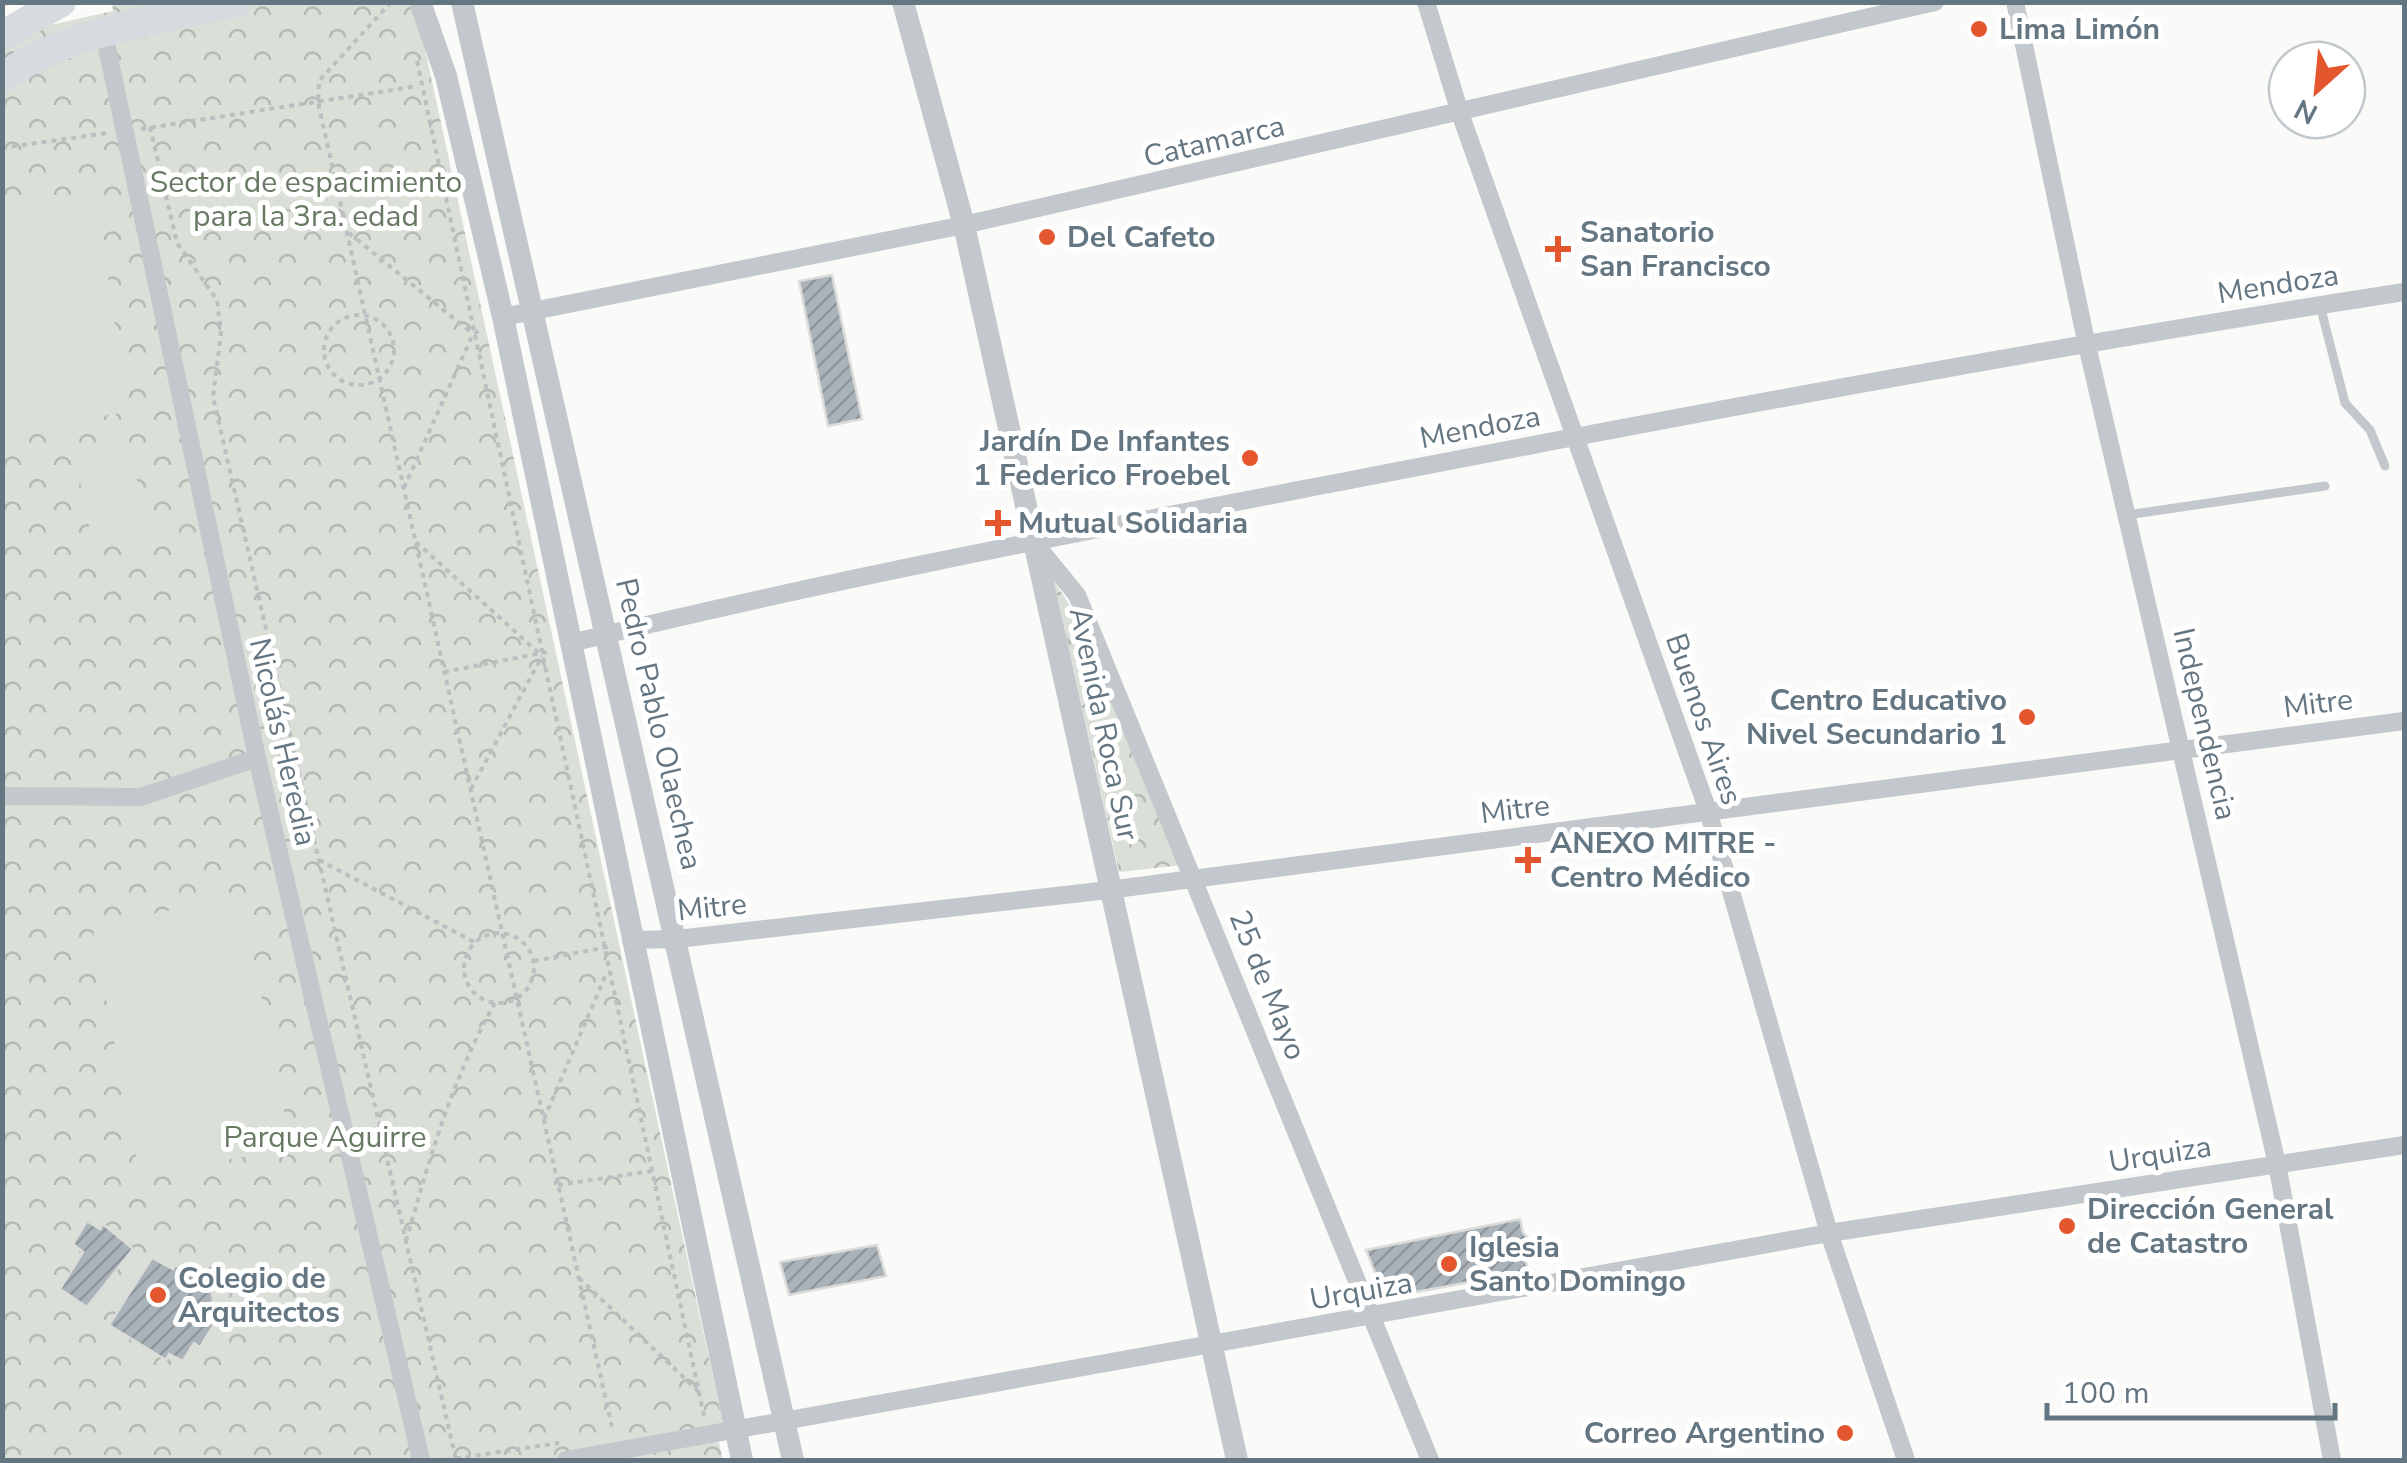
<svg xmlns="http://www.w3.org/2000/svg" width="2407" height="1463" font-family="'Nunito Sans',sans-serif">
  <defs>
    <pattern id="park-crowns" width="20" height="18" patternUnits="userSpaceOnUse" patternTransform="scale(2.5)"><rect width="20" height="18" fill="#dadfd7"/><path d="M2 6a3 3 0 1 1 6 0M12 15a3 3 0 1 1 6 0" fill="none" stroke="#b4b9b4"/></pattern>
    <pattern id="building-hatch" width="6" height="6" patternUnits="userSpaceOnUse" patternTransform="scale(2.5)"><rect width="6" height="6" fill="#aab3b9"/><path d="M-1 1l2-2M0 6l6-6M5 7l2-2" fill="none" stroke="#8e969c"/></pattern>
  </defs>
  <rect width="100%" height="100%" fill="#fafaf8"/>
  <path fill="url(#park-crowns)" d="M112 3H415L723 1423 715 1425 723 1460H3L2 36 113 11Z
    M1054 581 1077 617 1182 865 1119 872Z"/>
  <path fill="#dadfd7" d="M95 192 128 412 3 431V206Z
    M129 442 148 534 93 545 74 453Z
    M242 897 291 1148 140 1176 92 925Z"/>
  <path fill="url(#building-hatch)" stroke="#dcdcda" stroke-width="2.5" d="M832 275 862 419 828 426 799 281Z
    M1520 1219 1523 1233 1536 1245 1525 1257 1528 1271 1385 1298 1366 1250Z
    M87 1221 100 1229 103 1224 133 1249 87 1307 60 1289 83 1252 73 1244Z
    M877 1245 886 1276 789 1295 780 1262Z
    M152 1258 173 1269 175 1265 211 1289 217 1320 200 1347 194 1343 183 1361 169 1354 166 1360 109 1325Z"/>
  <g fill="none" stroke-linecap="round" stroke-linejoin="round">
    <path stroke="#bbbfc2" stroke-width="4" stroke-dasharray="5 5" stroke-linecap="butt" d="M391 2 319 81 318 102 613 1432
      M417 61 704 1416
      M150 127 177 243 217 300 221 333 213 397 456 1460
      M141 129 418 86
      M2 148 107 133
      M349 233 473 334
      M324 350a35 35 0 1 1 70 0a35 35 0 1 1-70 0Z
      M404 488 473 334 483 328
      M416 542 542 656
      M444 672 552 651
      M471 789 542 656
      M319 860 474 942
      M464 968a35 35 0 1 1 70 0a35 35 0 1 1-70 0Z
      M534 961 613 946
      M544 1119 607 972
      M558 1185 652 1171
      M406 1241C430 1157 452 1079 495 1003
      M579 1278 699 1392
      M446 1460 559 1443
      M687 1460H708"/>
    <path stroke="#c3c8cc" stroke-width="9" d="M2320 305 2345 403 2370 430 2385 466
      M2127 515 2325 486"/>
    <path stroke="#c3c8cc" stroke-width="18" d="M1426 2 1460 113 1708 811 1829 1233 1906 1460
      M2015 2 2086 341 2277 1164 2332 1460
      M104 33 257 758 421 1460
      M503 317 964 225 1935 2
      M1036 545 1077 595 1430 1460
      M571 643C832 579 1097 529 1361 478 1708 411 2055 346 2404 292
      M2 796 141 797 257 758
      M631 940 677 939 1108 890 2404 721
      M566 1460 1829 1233 2404 1145"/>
    <path stroke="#c3c8cc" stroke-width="22" d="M420 2 446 76 503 317 742 1460
      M462 2 793 1460
      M903 2 964 225 1237 1460"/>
    <path stroke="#d6dbdf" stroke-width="30" d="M2 36 61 2
      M2 79C59 32 167 18 237 2"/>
  </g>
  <g fill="#e4572e" stroke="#fff" stroke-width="4">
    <circle cx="1979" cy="29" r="10"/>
    <circle cx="1047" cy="237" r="10"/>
    <path d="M1553 234h10v10h10v10h-10v10h-10v-10h-10v-10h10z"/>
    <circle cx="1250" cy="458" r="10"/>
    <path d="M993 508h10v10h10v10h-10v10h-10v-10h-10v-10h10z"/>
    <circle cx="2027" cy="717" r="10"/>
    <path d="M1523 845h10v10h10v10h-10v10h-10v-10h-10v-10h10z"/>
    <circle cx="2067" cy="1226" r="10"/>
    <circle cx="1449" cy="1264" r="10"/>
    <circle cx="158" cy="1295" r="10"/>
    <circle cx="1845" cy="1433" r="10"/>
  </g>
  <g text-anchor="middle" stroke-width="10" stroke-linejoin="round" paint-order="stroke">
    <g font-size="30" font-weight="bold" fill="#657683" stroke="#fff" text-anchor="start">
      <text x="1999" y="39">Lima Limón</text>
      <text x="1580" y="242">Sanatorio<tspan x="1580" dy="34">San Francisco</tspan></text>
      <text x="1067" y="247">Del Cafeto</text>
      <text x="1230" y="451" text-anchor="end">Jardín De Infantes<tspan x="1230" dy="34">1 Federico Froebel</tspan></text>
      <text x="1018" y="533">Mutual Solidaria</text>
      <text x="2007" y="710" text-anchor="end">Centro Educativo<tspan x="2007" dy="34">Nivel Secundario 1</tspan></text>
      <text x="1550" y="853">ANEXO MITRE -<tspan x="1550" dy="34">Centro Médico</tspan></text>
      <text x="2087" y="1219">Dirección General<tspan x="2087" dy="34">de Catastro</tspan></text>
      <text x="1469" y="1257">Iglesia<tspan x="1469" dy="34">Santo Domingo</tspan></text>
      <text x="178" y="1288">Colegio de<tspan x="178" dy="34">Arquitectos</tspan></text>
      <text x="1825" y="1443" text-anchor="end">Correo Argentino</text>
    </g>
    <g font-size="30" fill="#657683" stroke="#fff">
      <text transform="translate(1214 141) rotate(-13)" y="10">Catamarca</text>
      <text transform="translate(2278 284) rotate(-9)" y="10">Mendoza</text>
      <text transform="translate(1480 427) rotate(-11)" y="10">Mendoza</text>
      <text transform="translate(2318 703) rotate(-7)" y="10">Mitre</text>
      <text transform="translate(1704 719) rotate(71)" y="10">Buenos Aires</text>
      <text transform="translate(659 724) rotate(77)" y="10">Pedro Pablo Olaechea</text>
      <text transform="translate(1104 724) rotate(78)" y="10">Avenida Roca Sur</text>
      <text transform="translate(2205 724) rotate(77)" y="10">Independencia</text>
      <text transform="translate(283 742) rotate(77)" y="10">Nicolás Heredia</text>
      <text transform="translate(1515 809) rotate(-7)" y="10">Mitre</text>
      <text transform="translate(712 907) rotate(-6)" y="10">Mitre</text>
      <text transform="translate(1268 985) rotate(68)" y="10">25 de Mayo</text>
      <text transform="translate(2160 1154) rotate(-9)" y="10">Urquiza</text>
      <text transform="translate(1361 1291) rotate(-10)" y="10">Urquiza</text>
    </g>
    <g font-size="30" fill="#687a64" stroke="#fff">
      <text x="306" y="192">Sector de espacimiento<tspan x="306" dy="34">para la 3ra. edad</tspan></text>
      <text x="325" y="1147">Parque Aguirre</text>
    </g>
  </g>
  <rect width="2407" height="1463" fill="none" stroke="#657683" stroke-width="10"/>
  <g transform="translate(2317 90) rotate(207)"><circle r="48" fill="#ffffff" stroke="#c1c8cd" stroke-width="2.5"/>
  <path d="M0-8L18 38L0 25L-18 38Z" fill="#e4572e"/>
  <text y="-15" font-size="28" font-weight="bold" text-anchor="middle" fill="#657683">N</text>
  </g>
  <path d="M2047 1403v15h288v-15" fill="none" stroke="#657683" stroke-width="5"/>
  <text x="2062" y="1403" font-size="30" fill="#657683" stroke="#ffffff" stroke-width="8" paint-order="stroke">100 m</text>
</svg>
